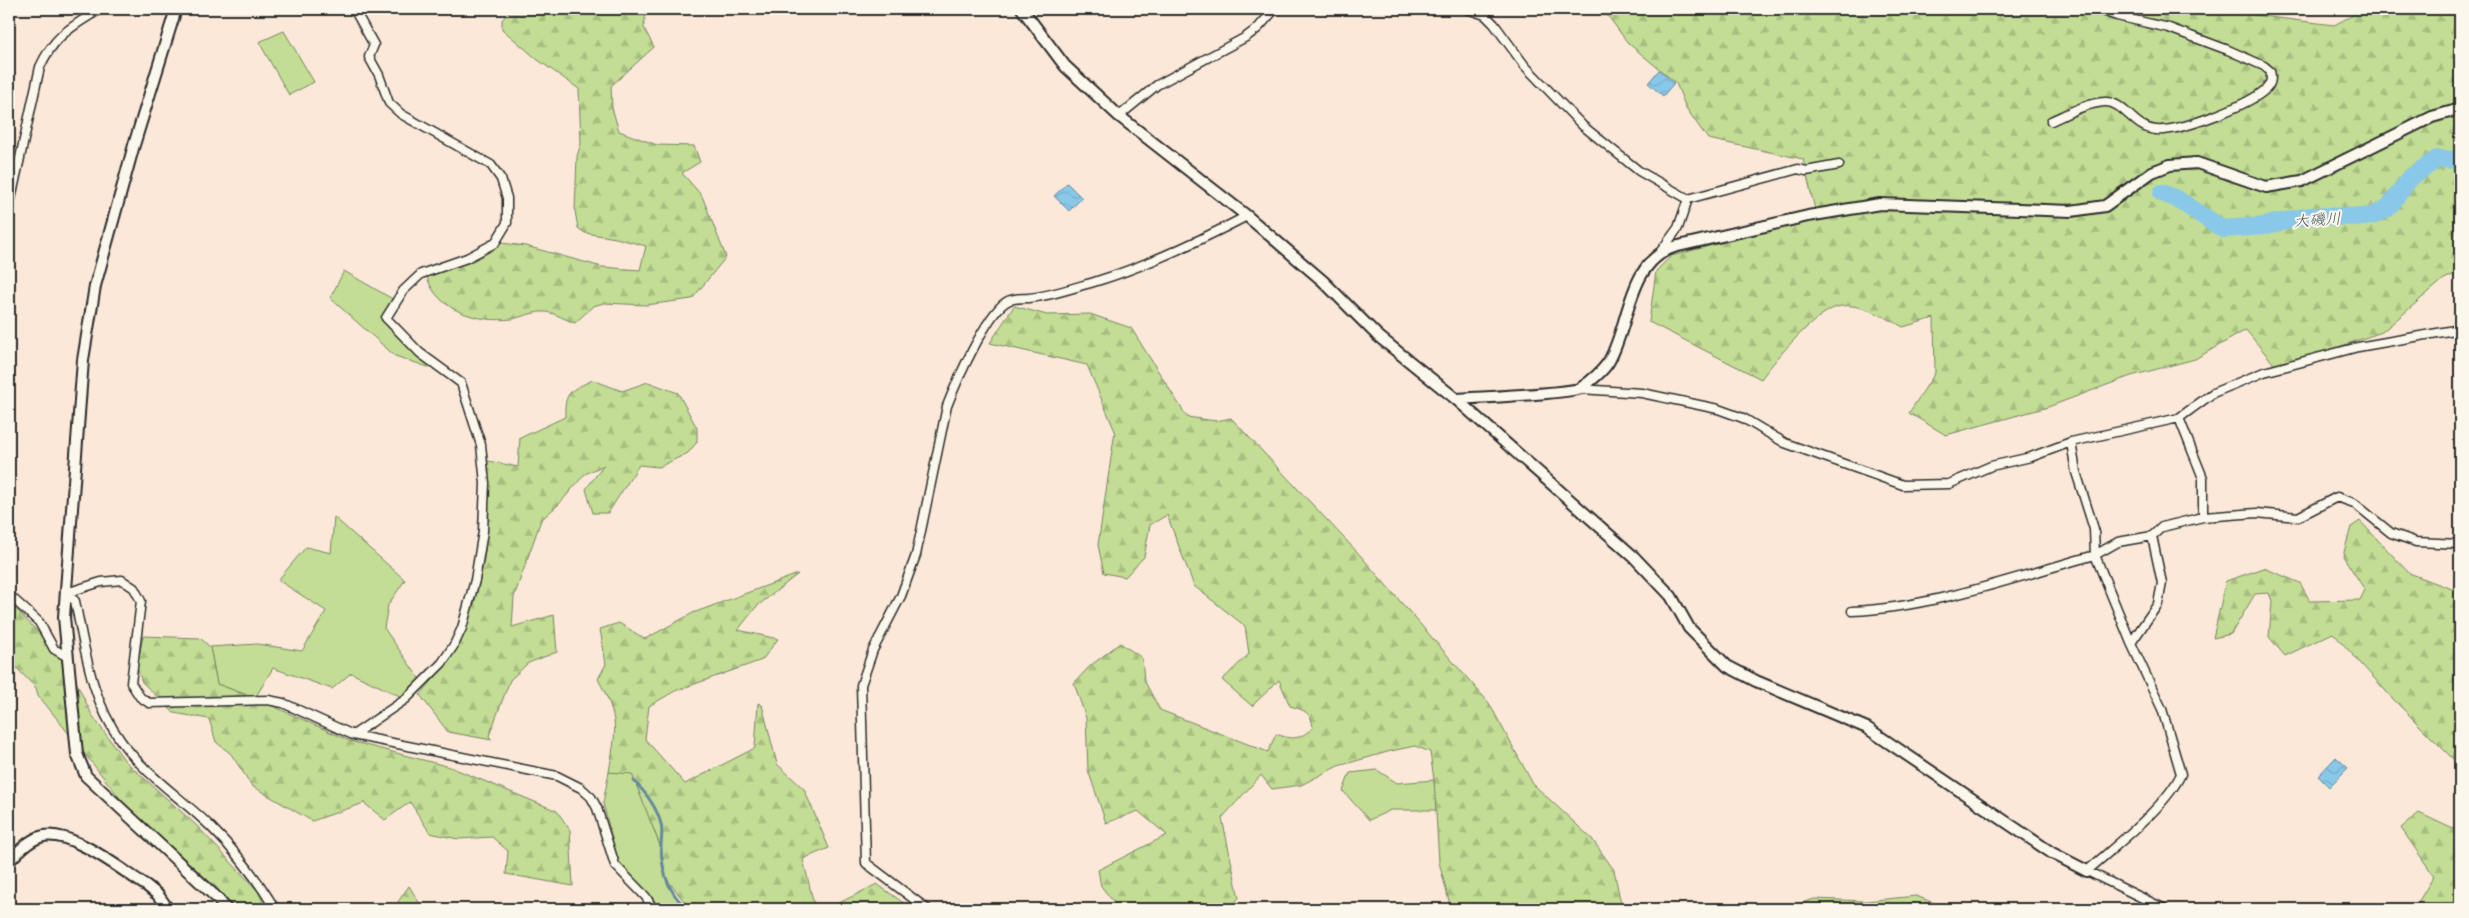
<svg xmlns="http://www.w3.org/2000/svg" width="2469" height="918" font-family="'Comic Neue','Klee One',sans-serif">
  <defs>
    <pattern id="forest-firs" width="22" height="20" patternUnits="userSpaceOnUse" patternTransform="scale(1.25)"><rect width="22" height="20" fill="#c3dd95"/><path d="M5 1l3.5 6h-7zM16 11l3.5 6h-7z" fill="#a8be81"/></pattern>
    <pattern id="water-waves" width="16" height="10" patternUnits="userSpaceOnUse" patternTransform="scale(1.25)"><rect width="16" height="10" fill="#89c8e9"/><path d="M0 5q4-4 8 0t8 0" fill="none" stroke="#76acc8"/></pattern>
  </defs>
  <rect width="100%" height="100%" fill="#fbe8d9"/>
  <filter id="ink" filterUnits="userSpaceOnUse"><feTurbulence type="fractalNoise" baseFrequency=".02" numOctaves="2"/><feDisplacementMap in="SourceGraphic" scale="10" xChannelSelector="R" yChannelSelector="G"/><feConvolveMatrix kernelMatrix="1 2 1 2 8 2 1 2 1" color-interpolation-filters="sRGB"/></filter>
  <g filter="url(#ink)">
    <path fill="#c3dd95" stroke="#778460" d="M284 31 314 82 289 95 259 42Z
      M344 271 396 301 386 318 449 374 395 356 330 298Z
      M334 517 405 580 388 605 384 628 423 684 406 699 351 673 332 689 273 668 255 698 217 684 210 647 257 644 302 651 326 611 278 580 306 547 331 553Z
      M1377 770 1397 783 1434 780 1437 810H1391L1369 820 1343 791 1350 773Z
      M609 772 632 773 661 848 667 884 686 909H658L653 898 618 862 603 803Z"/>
    <path fill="url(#forest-firs)" stroke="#778460" d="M511 9H646L644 28 654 47 611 86 612 108 619 131 657 145 694 146 700 162 682 173 702 196 726 257 692 299 646 305 604 303 593 306 575 323C566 320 555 313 546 312 535 311 522 317 512 319 479 323 437 311 427 277L501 243 526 246 602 267 640 270 646 246 616 238 585 233 578 228 575 211 577 156 581 144 579 89 538 60 502 29V20Z
      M1574 9H2095L2107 15 2121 9H2176L2245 14 2334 25 2365 9H2460V272L2444 279 2382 332 2277 368 2246 330 2195 359 2131 376 2048 407 1946 435 1909 413 1935 373 1934 318 1903 327C1887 318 1860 303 1841 306 1817 309 1775 360 1761 379L1649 322 1656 271 1671 256 1817 218 1803 159 1708 139 1686 108 1676 83 1628 43 1608 16Z
      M1014 306 1047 315 1090 314 1131 328 1187 417 1216 421 1231 418 1359 554 1489 703 1533 784 1592 839 1614 870 1622 909H1451L1439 862 1434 780 1430 752 1415 746 1391 751 1338 766 1301 785 1272 789 1261 775 1222 818 1239 898 1229 909H1119L1101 886 1098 870 1167 835 1138 811 1106 823 1088 770 1086 718 1074 683 1090 666 1120 643 1142 658 1144 680 1160 710 1268 752 1276 734C1293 740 1298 740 1313 728 1312 713 1305 710 1290 706L1279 680 1252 706 1222 680 1249 654 1245 626 1194 586 1167 515 1150 525 1144 557 1125 577 1104 573 1098 545 1115 431 1087 365 990 343Z
      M593 380 622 391 648 382 678 393 697 428V442L688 453 659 467 639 465 608 513H593L586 489 604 465 585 474 559 504 541 520 514 597 512 627 554 615 557 652 528 663 510 680 489 736 492 740 448 732 420 695C430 683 441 671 449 659 484 600 494 528 484 460L518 467 520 438 565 417C564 391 571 390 593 380Z
      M2360 521 2409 573 2460 592V766L2394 700 2333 633 2285 656 2269 637 2272 601 2269 593 2255 594 2231 634 2213 638 2226 581 2264 568 2300 583 2310 601 2360 600 2365 590 2343 556 2351 527Z
      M798 574 756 607 738 630 778 639 762 660 675 691 649 706 645 739 685 784 755 748 758 703 762 705 777 764 804 789 829 848 803 859 815 909H690L666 878 661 848 632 774 609 772C616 729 620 720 598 679L606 664 600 629 619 623 645 639 693 613Z
      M9 605 18 611 67 663 92 715 125 761 195 824 258 891 266 909H235L217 888 127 807 38 695 36 688 9 660Z
      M143 636 200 638 210 647 217 684 255 698 350 741 450 767 557 811 570 830 573 886 506 874 508 851 492 837 458 839 430 833 410 802 385 820 364 803 312 821 252 786 231 754 216 742 209 719 174 713 142 682 137 667Z
      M2419 813 2453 829 2460 835V909H2421L2417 904 2434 876 2401 828Z
      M877 884 912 909H827Z
      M409 886 423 909H393Z
      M1916 896 1950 909H1784L1814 899 1866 901Z"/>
    <path fill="url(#water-waves)" stroke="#63899d" d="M1659 70 1674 83 1663 96 1648 83Z
      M1067 183 1082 198 1069 211 1054 196Z
      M2336 757 2348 768 2329 787 2318 776Z"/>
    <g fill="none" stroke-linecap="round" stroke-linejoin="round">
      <path stroke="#63899d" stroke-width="3" d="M634 781C645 792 657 808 661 824 663 831 661 840 661 847 662 873 668 891 687 909"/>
      <path stroke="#89c8e9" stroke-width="18" d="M2162 193 2177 199 2223 229 2263 226 2308 216 2363 217 2375 215 2388 208 2411 177 2437 159 2460 160"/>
      <g stroke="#2b2b2b" stroke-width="11">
        <path id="minor" d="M1467 9 1485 15 1494 24 1525 66 1583 126 1639 171 1688 199 1798 169 1806 171 1839 165
          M1119 116 1157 85 1246 37 1258 28 1275 9
          M2051 121C2067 114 2086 103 2105 102 2124 101 2134 129 2156 130 2180 132 2249 105 2266 89 2271 84 2272 78 2270 71L2264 66 2228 50 2169 28 2117 16 2097 9
          M9 208 40 67C55 34 72 27 100 9
          M1661 251 1678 228 1688 199
          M1580 389 1642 393 1718 409 1743 418 1785 443 1903 485 1949 484 1991 466 2031 457 2071 442 2179 418 2213 393 2264 372 2358 347 2460 329
          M2179 418 2203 478V517
          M2071 442 2076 472 2094 529 2095 555 2131 643 2162 709 2181 774C2166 807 2115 846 2087 871L2165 909
          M66 593 101 582 122 580 134 588 141 601 131 683 140 697 149 703 268 700 283 703 353 735 557 776 581 788 591 797 597 808 615 865 646 897 653 909
          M66 593 75 601C85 649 91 700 121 741 145 775 183 799 212 828 236 852 258 880 275 909
          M9 595 39 622 54 649 66 656
          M1852 611C1931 608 2019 576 2095 555L2118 542 2152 536 2162 527 2203 517 2257 513 2298 517 2337 497 2354 503 2391 533 2416 542 2460 544
          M2131 643 2158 604 2162 583 2152 536
          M353 735 406 699 442 663 454 645 462 628 475 580 483 531 485 483 481 445 461 383 420 353 386 318 403 291 421 274 467 258 495 243 507 223V198L501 179 491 165 401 114 389 103 379 75 369 57 374 45 354 9
          M927 909 866 863 861 685 873 650 901 596 916 555 947 406C956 383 986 315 1006 302 1012 298 1022 298 1028 298 1051 296 1072 288 1094 282 1147 266 1199 241 1247 216"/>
      </g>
      <g stroke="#2b2b2b" stroke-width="14">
        <path id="tertiary" d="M176 9 134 145 95 286 83 360 64 617 77 754 86 776 217 898 226 909
          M1022 9 1065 66 1119 116 1247 216 1323 281 1378 336 1456 399 1634 557 1671 596 1689 628 1727 666 1756 681 1867 728 2052 853 2087 871
          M1456 399C1474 398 1573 393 1581 388 1590 382 1604 370 1609 361 1630 324 1628 262 1674 247L1808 216 1880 204 2071 211 2105 206 2152 172 2170 165 2197 163 2266 187 2302 181 2432 117 2460 109
          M9 861C18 852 28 841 40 837 69 827 121 870 147 886L158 895 168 909"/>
      </g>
      <use href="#minor" stroke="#fbf7ec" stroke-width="8"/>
      <use href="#tertiary" stroke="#fbf7ec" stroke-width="10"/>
    </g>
  </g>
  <g text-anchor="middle" stroke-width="4" stroke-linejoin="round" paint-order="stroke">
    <g font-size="16" font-style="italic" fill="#475a64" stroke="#fbf7ec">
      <text transform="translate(2317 219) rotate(-4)" y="6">大磯川</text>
    </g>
  </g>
  <rect width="2469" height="918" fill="none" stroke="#fbf7ec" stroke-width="30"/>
  <rect x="15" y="15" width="2439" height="888" fill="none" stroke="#2b2b2b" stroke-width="2" filter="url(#ink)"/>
</svg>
